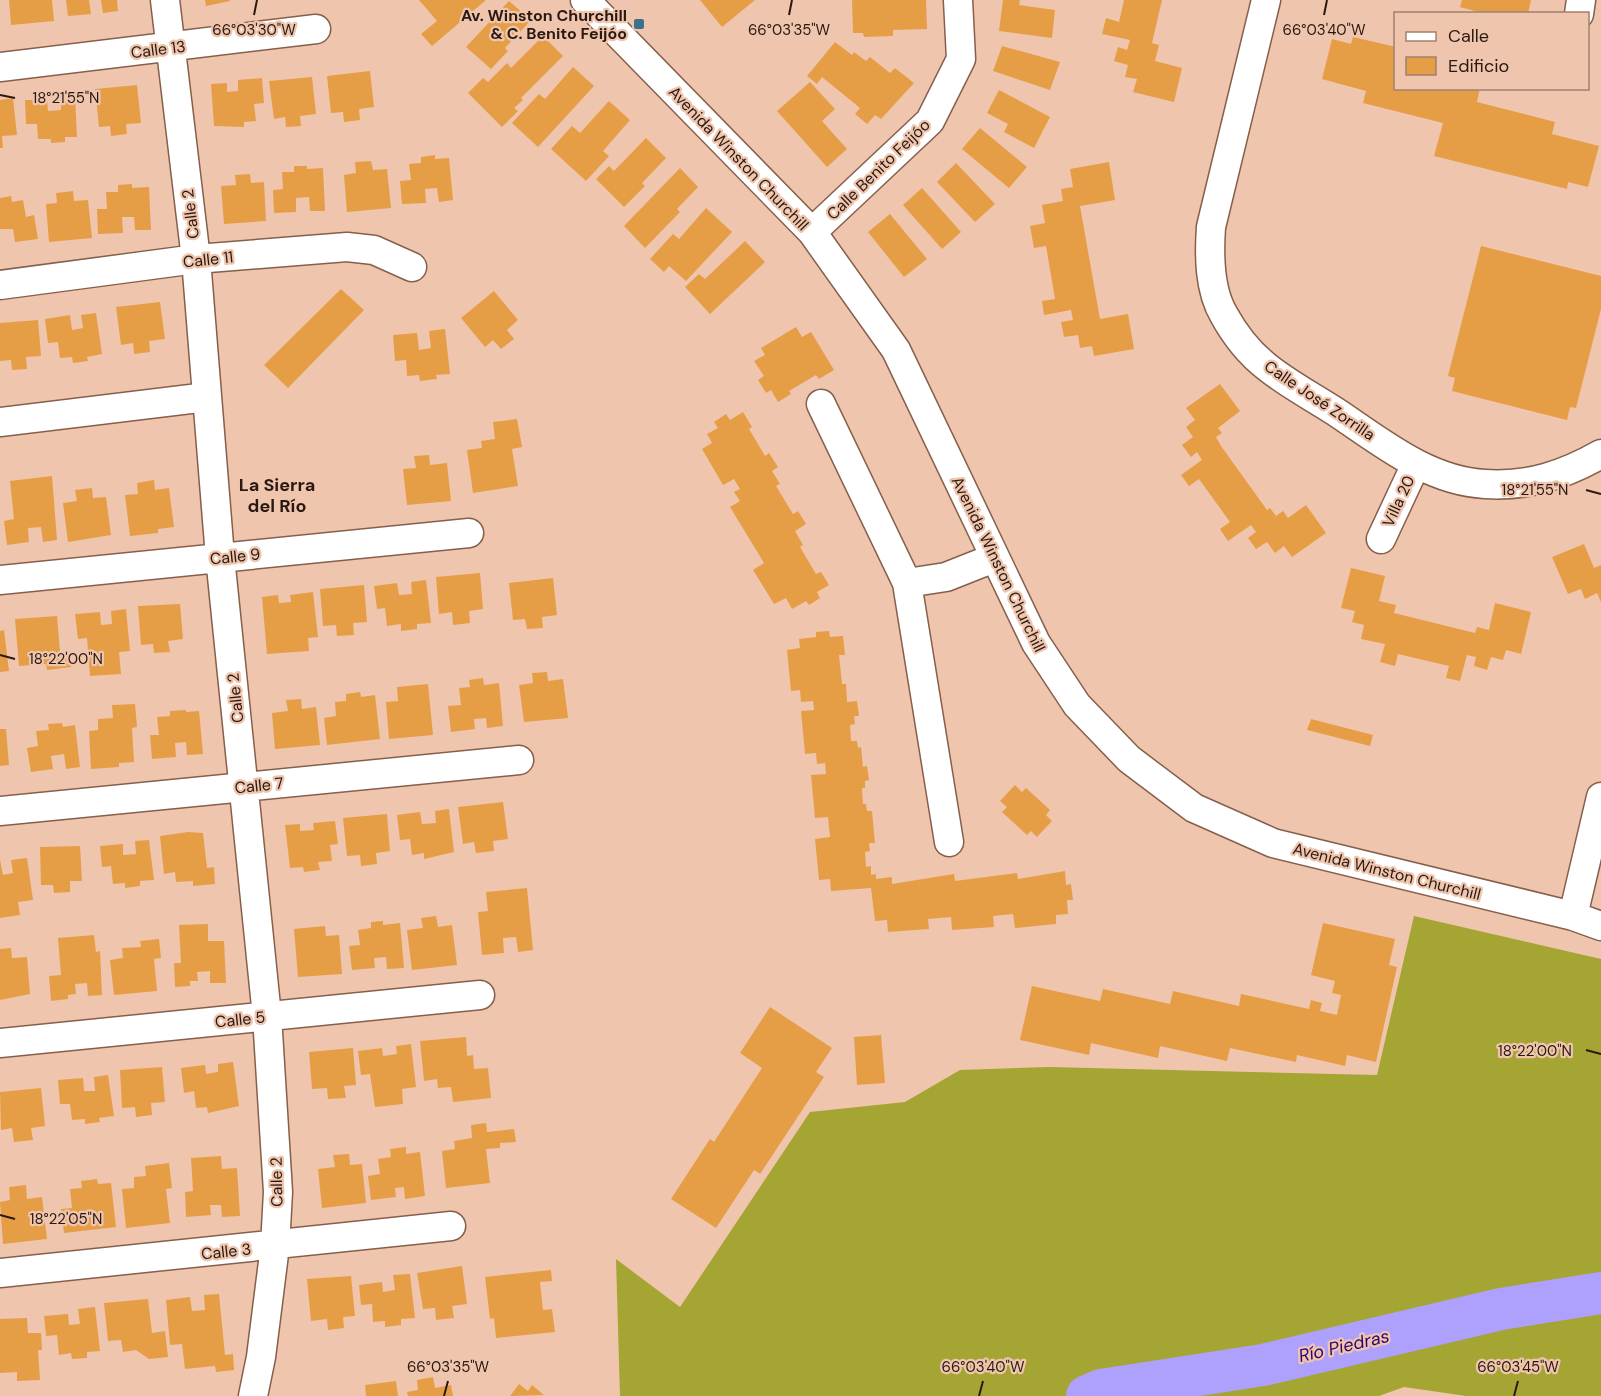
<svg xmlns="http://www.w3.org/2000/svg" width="1601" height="1396" font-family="'DM Sans',sans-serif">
  <rect width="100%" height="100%" fill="#f0c5ae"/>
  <path fill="#a5a533" d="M1414 916 1601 959V1396H1466L1404 1387 1379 1396H620L616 1259 680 1307 810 1112 905 1102 960 1070 1049 1067 1377 1075Z"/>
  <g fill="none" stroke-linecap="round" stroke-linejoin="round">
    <path stroke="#aea1fe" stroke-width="42" d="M1087 1396 1101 1390 1263 1365 1501 1309 1601 1293"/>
  </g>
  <path fill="#e59e46" d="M9 0H52L54 21 11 25Z
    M66 0H89L91 14 68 16Z
    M101 0H117L118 11 103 13Z
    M205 0H230V1L206 6Z
    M419 0H486L432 46 421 34 437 21Z
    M700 0H755L722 27Z
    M852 0H926L927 29 893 30V36L864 37 863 33H853Z
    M1003 0H1020L1019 5 1055 10 1052 38 999 31Z
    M1124 0H1162L1152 43 1159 45 1155 61 1182 68 1174 102 1133 92 1137 79 1125 77 1128 65 1114 61 1118 47 1127 50 1130 40 1102 34 1106 18 1119 22Z
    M1462 0H1531L1528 14H1486L1460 7Z
    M509 1 531 20 505 48 508 51 491 69 466 47Z
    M543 36 563 56 521 98 523 100 514 108 518 111 502 127 468 93 483 78 488 82 507 63 511 68Z
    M1353 37 1396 47V88H1480L1477 102 1555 122 1552 134 1599 146 1588 187 1568 182 1567 189 1434 156 1443 123 1363 103 1366 91 1322 79 1332 39 1351 44Z
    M835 42 852 55 854 52 866 61 870 57 890 73 895 68 914 83 881 119 875 115 867 124 855 114 860 108 822 77 817 84 807 76Z
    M1002 46 1060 62 1050 90 993 71Z
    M573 67 594 86 538 147 512 123 539 94 545 99Z
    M370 71 374 107 359 109 360 120 344 122 343 112 331 113 327 76Z
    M312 77 316 114 300 116 301 126 286 127 285 117 274 119 269 81Z
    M262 78 264 103 254 104 256 121 244 122V127L214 126 211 84 227 83V92L238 91V80Z
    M810 82 835 109 822 121 847 149 827 167 777 111Z
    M137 85 141 123 126 124 127 134 111 136 110 126 99 127 95 89Z
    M999 90 1050 117 1034 148 1004 132 1008 124 987 113Z
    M75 95 77 137H65V142L51 143V139H38L37 124H26L25 100H47L48 111 61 110V96Z
    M13 98 17 135 2 136 3 148H0V100Z
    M609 101 630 120 603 151 609 156 586 181 551 149 572 126 580 133Z
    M980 128 1027 167 1009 188 962 149Z
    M646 138 666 158 642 183 645 186 624 207 596 179 609 166 614 171Z
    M435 155V159L449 158 453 200 439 202 437 188 425 189 426 203 402 204 400 181 411 180 409 164 421 163V157Z
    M371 161 373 170 387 169 391 208 347 212 344 175 356 173 355 162Z
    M1109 162 1115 200 1080 206 1100 319 1128 314 1134 349 1094 356 1092 346 1080 348 1078 335 1064 337 1061 322 1073 320 1071 310 1044 315 1042 301 1055 299 1046 246 1034 248 1030 226 1045 223 1042 205 1063 201 1061 189 1073 187 1070 169Z
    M956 163 995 204 975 222 937 182Z
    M294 166H307V169L323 168 325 211H310L309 197 296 198V212L274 213 273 190 283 189 282 172H294Z
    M680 168 698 187 677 209 680 212 645 248 624 226Z
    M250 174 251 183 264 182 266 221 224 224 221 186 236 185 235 175Z
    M132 184V188L149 187 151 230H135L134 217H122L123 233 98 234 97 209H107L106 192H118V185Z
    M922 188 961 232 942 249 903 205Z
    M73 191 74 201 88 200 92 238 49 242 46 204 57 203 56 193Z
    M11 196 12 202 23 200 26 217 34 215 38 239 15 242 13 229H0V198Z
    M706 208 732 232 686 281 669 266 664 272 650 259 673 234 679 239Z
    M890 214 927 259 904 277 868 232Z
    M745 241 765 262 710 314 685 287 699 274 705 279Z
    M1481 246 1601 276V309L1576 408 1570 407 1567 420 1452 391 1455 378 1448 376Z
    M341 289 364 310 288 388 264 365Z
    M494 291 518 320 507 330 514 339 501 349 493 340 485 347 461 318Z
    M160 302 165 339 149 341 150 352 134 354 133 343 121 345 116 307Z
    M96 313 102 354 87 357 88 361 73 363 72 357 60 358 58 342 48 343 45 319 70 315 72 330 83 328 81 315Z
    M38 320 41 356 26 357 27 369 12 370 11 360 0 361V323Z
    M796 327 802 337 811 332 834 370 819 379 816 375 789 391 791 394 778 402 771 390 766 393 758 380 764 376 754 361 765 355 761 348Z
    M445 329 450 374 436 375 437 379 420 381 419 375 407 376 406 360 395 361 393 335 417 333 419 350 431 348 429 331Z
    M1220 384 1240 411 1218 428 1222 433 1216 437 1221 446 1267 510 1270 508 1276 516 1283 511 1288 518 1306 505 1326 533 1292 557 1284 546 1275 553 1267 542 1256 549 1248 538 1256 532 1251 525 1228 541 1220 529 1230 522 1199 479 1189 486 1181 475 1202 460 1197 452 1191 457 1182 445 1193 437 1186 427 1195 420 1186 408Z
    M743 412 752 427 749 429 765 456 769 453 778 467 772 471 780 484 776 486 793 514 798 511 806 524 795 531 803 545 800 547 816 574 821 572 829 585 817 592 820 598 809 605 806 601 792 609 786 598 774 604 753 570 764 563 730 507 740 501 734 492 740 489 734 479 723 485 702 449 712 443 707 434 718 428 714 422 726 414 730 420Z
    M517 419 522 447 512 449 518 486 473 493 467 450 482 448 481 441 495 439 493 422Z
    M429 455 430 465 447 463 451 501 407 505 403 469 416 468 414 456Z
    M52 476 57 540 43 542 41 527 28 528 29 542 7 545 4 521 14 519 10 481Z
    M154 480 155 490 169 488 174 527 158 529V533L130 536 125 495 138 494 137 483Z
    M92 488 93 498 106 497 111 535 68 542 63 503 77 501 75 490Z
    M1584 544 1594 568 1601 565V602L1597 593 1585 599 1581 589 1568 594 1552 557Z
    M1351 568 1385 576 1379 601 1396 605 1394 613 1475 633 1477 627 1489 630 1495 603 1531 612 1521 654 1506 650 1503 660 1491 657 1487 670 1474 666 1476 657 1467 655 1460 681 1446 678 1449 666 1398 654 1395 666 1380 662 1385 644 1361 639 1364 625 1352 622 1355 611 1341 608Z
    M480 573 483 609 469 611 470 623 453 625 452 612 439 614 436 577Z
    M553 578 557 615 542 617 543 628 527 629 525 619 513 620 509 583Z
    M426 580 431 623 417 624V629L401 631V624L387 626 385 608 377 609 374 586 397 583 399 595 412 594 411 582Z
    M364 585 367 622 353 623 354 635 337 636 336 625 323 626 320 589Z
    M313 592 318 637 308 638 309 651 267 654 262 597 278 595 279 603 291 602 290 595Z
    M180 604 183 639 168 641 170 652 154 653 153 644 141 645 138 606Z
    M126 609 130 651 119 652 121 674 90 676 87 638 78 639 75 614 100 612 101 625 112 624 111 611Z
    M57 616 60 652 69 651 71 667 47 670 46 664 19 666 15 619Z
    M4 630 9 671 0 672V631Z
    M829 631 830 637 843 636 845 655H839L842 684H846L847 702 857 701 859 716H854L855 724 850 725 851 741H857L858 748 861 747 863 767 867 766 869 780 865 781V788H862L863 804H866L867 811H872L875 843H869L870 851 865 852 866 867 871 866V875L876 874V879L892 877V884L954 874 955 881 1017 873 1018 879 1065 871 1066 885 1071 884 1073 900H1067L1068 914 1056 915V924L1015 928 1013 914 993 916 994 927 952 930 951 917 928 919 929 929 888 932 887 920 875 921 871 888 831 891 830 879 819 880 815 839 830 837 828 817 815 818 811 775 826 774 825 763 817 764 816 753 805 754 801 711 814 710 813 701 801 702 800 690 791 691 787 650 800 648 799 639 816 637V632Z
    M547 672 548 681 563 679 568 718 524 722 519 685 533 683 532 673Z
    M483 678 484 685 499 683 503 726 487 728 486 718 474 719 475 729 451 732 448 706 461 705 459 688 470 687 469 680Z
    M428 684 433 735 389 739 386 702 398 701 397 687Z
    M360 692 361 697 375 695 380 739 327 745 324 718 336 716 335 702 346 701V694Z
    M301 699 302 709 316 707 320 745 275 749 272 713 288 711 286 700Z
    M135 704 137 727 132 728 134 762 119 763V767L91 769 89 731 98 730V719L113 718 112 705Z
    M186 710V712L199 711 203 754 187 755 186 742 175 743 176 757 152 759 150 735H159L157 717 170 716V711Z
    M1311 719 1373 735 1370 746 1307 730Z
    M62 723 63 727 75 725 80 767 66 769 64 754 51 756 53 769 31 772 27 748 38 746 36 731 49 730 48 724Z
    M0 729H6L9 765 0 766Z
    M1015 785 1022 792 1026 788 1050 810 1046 815 1052 821 1037 837 1031 831 1027 835 1002 812 1007 807 1000 801Z
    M503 802 508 839 493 841 494 851 476 853 474 842 463 844 458 807Z
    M449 809 454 852 424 859V853L412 855 410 839 400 840 397 815 420 812 422 824 436 823 435 811Z
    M387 814 390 851 376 853 377 864 361 866 360 855 347 856 343 818Z
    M335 821 338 844 330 845 332 861 318 862 320 870 304 872 303 867 290 868 285 825 300 824V831L314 830 313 823Z
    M188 832 203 833 207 868 214 867 215 884 193 886V881L176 882 175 872 164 874 160 836Z
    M149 840 154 880 140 881V886L125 888V883L113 884 111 866 102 867 100 846 123 844V855L136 854 135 841Z
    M80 846 82 881H70V892L54 893 53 885H41L40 847Z
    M27 858 33 900 18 902 20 915 0 918V860L3 875 13 873 11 860Z
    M527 888 533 950 518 952 516 937 503 938 504 953 482 955 478 912 488 911 486 892Z
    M436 916 438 927 452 925 457 965 412 970 407 930 423 928 421 918Z
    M383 921V925L400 923 404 968 387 969 386 957 374 958 375 968 352 970 349 946 360 945 358 930 371 928V922Z
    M1323 923 1395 939 1389 965 1397 967 1376 1062 1347 1055 1345 1066 1297 1055 1296 1062 1230 1048 1227 1061 1160 1046 1158 1058 1091 1043 1089 1055 1020 1040 1032 986 1100 1001 1103 989 1170 1004 1173 991 1239 1006 1241 994 1309 1009 1311 1000 1322 1003 1320 1011 1337 1015 1341 995 1332 993 1335 981 1311 975Z
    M208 924V941H224L226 983H210V971L197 972 198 981H190V986L175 987 174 963H181L179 925Z
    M325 926 326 936 339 935 342 974 298 977 294 929Z
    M94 935 96 952 100 951 102 995 88 996 87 983 75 984 76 994 68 995V999L51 1001 49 976 61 975 58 938Z
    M159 939 161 958 154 959 157 991 114 995 110 960 123 958 122 948 141 947 140 941Z
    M11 948 12 958 27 957 30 994 0 1000V949Z
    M770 1007 832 1048 816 1072 824 1077 760 1174 754 1170 716 1228 671 1199 710 1139 714 1142 762 1068 740 1053Z
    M881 1035 885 1083 857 1085 854 1037Z
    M466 1037 467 1056 473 1055 474 1069 488 1068 491 1098 453 1102 451 1087 438 1088 437 1079 424 1081 420 1041Z
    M411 1044 416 1087 402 1089 403 1104 375 1107 370 1074 361 1075 358 1051 382 1048 383 1056 397 1054 396 1046Z
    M353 1048 356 1085 344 1086 346 1098 328 1099 327 1088 312 1089 309 1052Z
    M233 1062 239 1106 208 1113 207 1107 196 1108 194 1091 184 1093 181 1068 205 1065 206 1074 218 1072V1064Z
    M162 1067 165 1102 151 1103 152 1115 136 1117 135 1107 122 1108 120 1070Z
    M108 1075 114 1116 99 1118 100 1122 85 1124V1119L72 1120 70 1104H60L58 1080 83 1078 84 1091H95L94 1077Z
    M41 1088 45 1126 31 1128 33 1140 14 1142 12 1128 1 1130 0 1092Z
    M486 1123 487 1132 514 1129 516 1142 500 1143V1148L486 1149 490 1183 446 1188 442 1151 455 1149 454 1141 472 1138 471 1125Z
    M406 1147V1154L420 1152 425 1196 405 1199 404 1187 395 1188 396 1197 371 1200 368 1176 380 1174 378 1159 391 1157 390 1149Z
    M349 1154 350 1165 362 1164 366 1203 322 1208 318 1169 335 1167 333 1155Z
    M221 1156 222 1169 237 1168 240 1216 222 1217 221 1205H210L211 1215 186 1217 185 1192 193 1191 191 1158Z
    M169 1163 172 1188 166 1189 170 1223 126 1228 122 1189 134 1188V1177L146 1176 145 1166Z
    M97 1179 98 1184 111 1183 116 1227 64 1233 61 1209 72 1208 70 1189 82 1188 81 1181Z
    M26 1185 27 1199 42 1197 47 1239 3 1244 0 1202 10 1200 9 1187Z
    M462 1266 467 1304 452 1306 454 1318 436 1320 435 1308 423 1309 417 1273Z
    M551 1270 552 1281 540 1282 543 1310 552 1309 555 1332 496 1338 494 1318 490 1319 485 1277Z
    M410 1274 415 1318 401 1319V1325L385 1327V1321L373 1322 372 1304 361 1305 359 1285 382 1282 383 1292 395 1290 393 1275Z
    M351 1276 355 1316 343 1317 344 1328 328 1330 327 1319 311 1321 307 1279Z
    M219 1294 225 1355 233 1354 234 1370 216 1372 215 1366 185 1369 182 1344 170 1345 166 1300 190 1297 192 1311 205 1310 204 1295Z
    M148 1299 152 1333 165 1331 168 1357 149 1359 136 1350 123 1352 121 1340 108 1341 104 1303Z
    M95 1307 100 1351 87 1352V1358L72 1359 71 1353 59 1355 57 1335 46 1336 44 1316 68 1314 69 1325 80 1324 78 1309Z
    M27 1318 28 1333H41L42 1350H38L40 1380 17 1381V1372L0 1373V1319Z
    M433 1377 435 1388 451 1385 453 1396H408L407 1392 418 1390 417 1380Z
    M396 1381 398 1396H366L365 1385Z
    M519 1384 528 1391 532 1385 544 1395 510 1396Z"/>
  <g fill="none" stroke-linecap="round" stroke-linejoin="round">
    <g stroke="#855f4b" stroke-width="31">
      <path id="minor" d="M165 0 196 259 220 557 267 1016 278 1192 275 1246 261 1357 253 1396
        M585 0 812 232 896 350 1036 643 1077 705 1129 759 1194 808 1273 843 1573 916 1601 926
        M1266 0 1211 227C1209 255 1209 290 1224 315 1235 335 1249 353 1267 367 1288 384 1313 397 1336 412 1381 442 1428 481 1485 484 1528 487 1564 475 1601 454
        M1579 14 1581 0
        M0 67 316 29
        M812 232 930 121 961 59 958 0
        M0 285 196 259 347 247 374 250 412 267
        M821 404 907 583 949 842
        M0 422 207 397
        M1381 539 1416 464
        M0 580 469 533
        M907 583 946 577 994 558
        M0 811 519 760
        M1573 916 1601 797
        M0 1043 480 995
        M0 1273 451 1226"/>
    </g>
    <use href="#minor" stroke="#fff" stroke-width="28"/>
  </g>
  <path fill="none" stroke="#291911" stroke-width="2" d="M254 15 257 0M789 15 792 0M1324 15 1327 0M0 95 15 98M1586 490 1601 494M0 655 15 659M1586 1050 1601 1054M0 1215 15 1219M444 1396 448 1381M979 1396 983 1381M1514 1396 1518 1381"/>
  <rect fill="#3a738c" stroke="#f0c5ae" stroke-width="2" x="633" y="18" width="12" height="12" rx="3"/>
  <g text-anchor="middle" stroke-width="4.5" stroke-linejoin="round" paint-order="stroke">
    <g font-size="16" font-weight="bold" fill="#291911" stroke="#f0c5ae" text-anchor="end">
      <text x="627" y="21">Av. Winston Churchill<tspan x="627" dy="18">&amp; C. Benito Feijóo</tspan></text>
    </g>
    <g font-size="16" fill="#291911" stroke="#f0c5ae">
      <text transform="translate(158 49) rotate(-7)" y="6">Calle 13</text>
      <text transform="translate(739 158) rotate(46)" y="6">Avenida Winston Churchill</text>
      <text transform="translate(878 169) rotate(-44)" y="6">Calle Benito Feijóo</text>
      <text transform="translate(190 214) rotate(-97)" y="6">Calle 2</text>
      <text transform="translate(208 259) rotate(-6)" y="6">Calle 11</text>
      <text transform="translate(1320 400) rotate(34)" y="6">Calle José Zorrilla</text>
      <text transform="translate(1398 501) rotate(-65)" y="6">Villa 20</text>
      <text transform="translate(235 556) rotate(-6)" y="6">Calle 9</text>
      <text transform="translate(999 564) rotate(64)" y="6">Avenida Winston Churchill</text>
      <text transform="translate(235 698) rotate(-96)" y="6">Calle 2</text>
      <text transform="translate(259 785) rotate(-6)" y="6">Calle 7</text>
      <text transform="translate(1387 871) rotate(14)" y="6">Avenida Winston Churchill</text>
      <text transform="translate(240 1019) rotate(-6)" y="6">Calle 5</text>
      <text transform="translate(276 1182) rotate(-91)" y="6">Calle 2</text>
      <text transform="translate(226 1251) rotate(-6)" y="6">Calle 3</text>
    </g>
    <g font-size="18" font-weight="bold" fill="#291911" stroke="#f0c5ae">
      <text x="277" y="491">La Sierra<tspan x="277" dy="21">del Río</tspan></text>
    </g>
    <g font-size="18" font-style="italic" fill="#2e0470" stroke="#f0c5ae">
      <text transform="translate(1344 1346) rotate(-13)" y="6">Río Piedras</text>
    </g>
  </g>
  <g font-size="15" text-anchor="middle" fill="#291911" stroke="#f0c5ae" stroke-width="4.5" stroke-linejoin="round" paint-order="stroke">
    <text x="254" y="35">66°03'30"W</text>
    <text x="789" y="35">66°03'35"W</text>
    <text x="1324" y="35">66°03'40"W</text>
    <text x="66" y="103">18°21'55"N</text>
    <text x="1535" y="495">18°21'55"N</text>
    <text x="66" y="664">18°22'00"N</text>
    <text x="1535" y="1056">18°22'00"N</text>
    <text x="66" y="1224">18°22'05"N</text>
    <text x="448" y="1372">66°03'35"W</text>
    <text x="983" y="1372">66°03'40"W</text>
    <text x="1518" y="1372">66°03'45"W</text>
  </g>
  <rect x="1394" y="12" width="195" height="78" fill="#f0c5ae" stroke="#a0806f" stroke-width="1.5"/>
  <rect x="1406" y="32" width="30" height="9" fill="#ffffff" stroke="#a0806f" stroke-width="1.5"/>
  <text x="1448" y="42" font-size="18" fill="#291911">Calle</text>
  <rect x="1406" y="57" width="30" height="18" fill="#e59e46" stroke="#a0806f" stroke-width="1.5"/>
  <text x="1448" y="72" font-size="18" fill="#291911">Edificio</text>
</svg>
